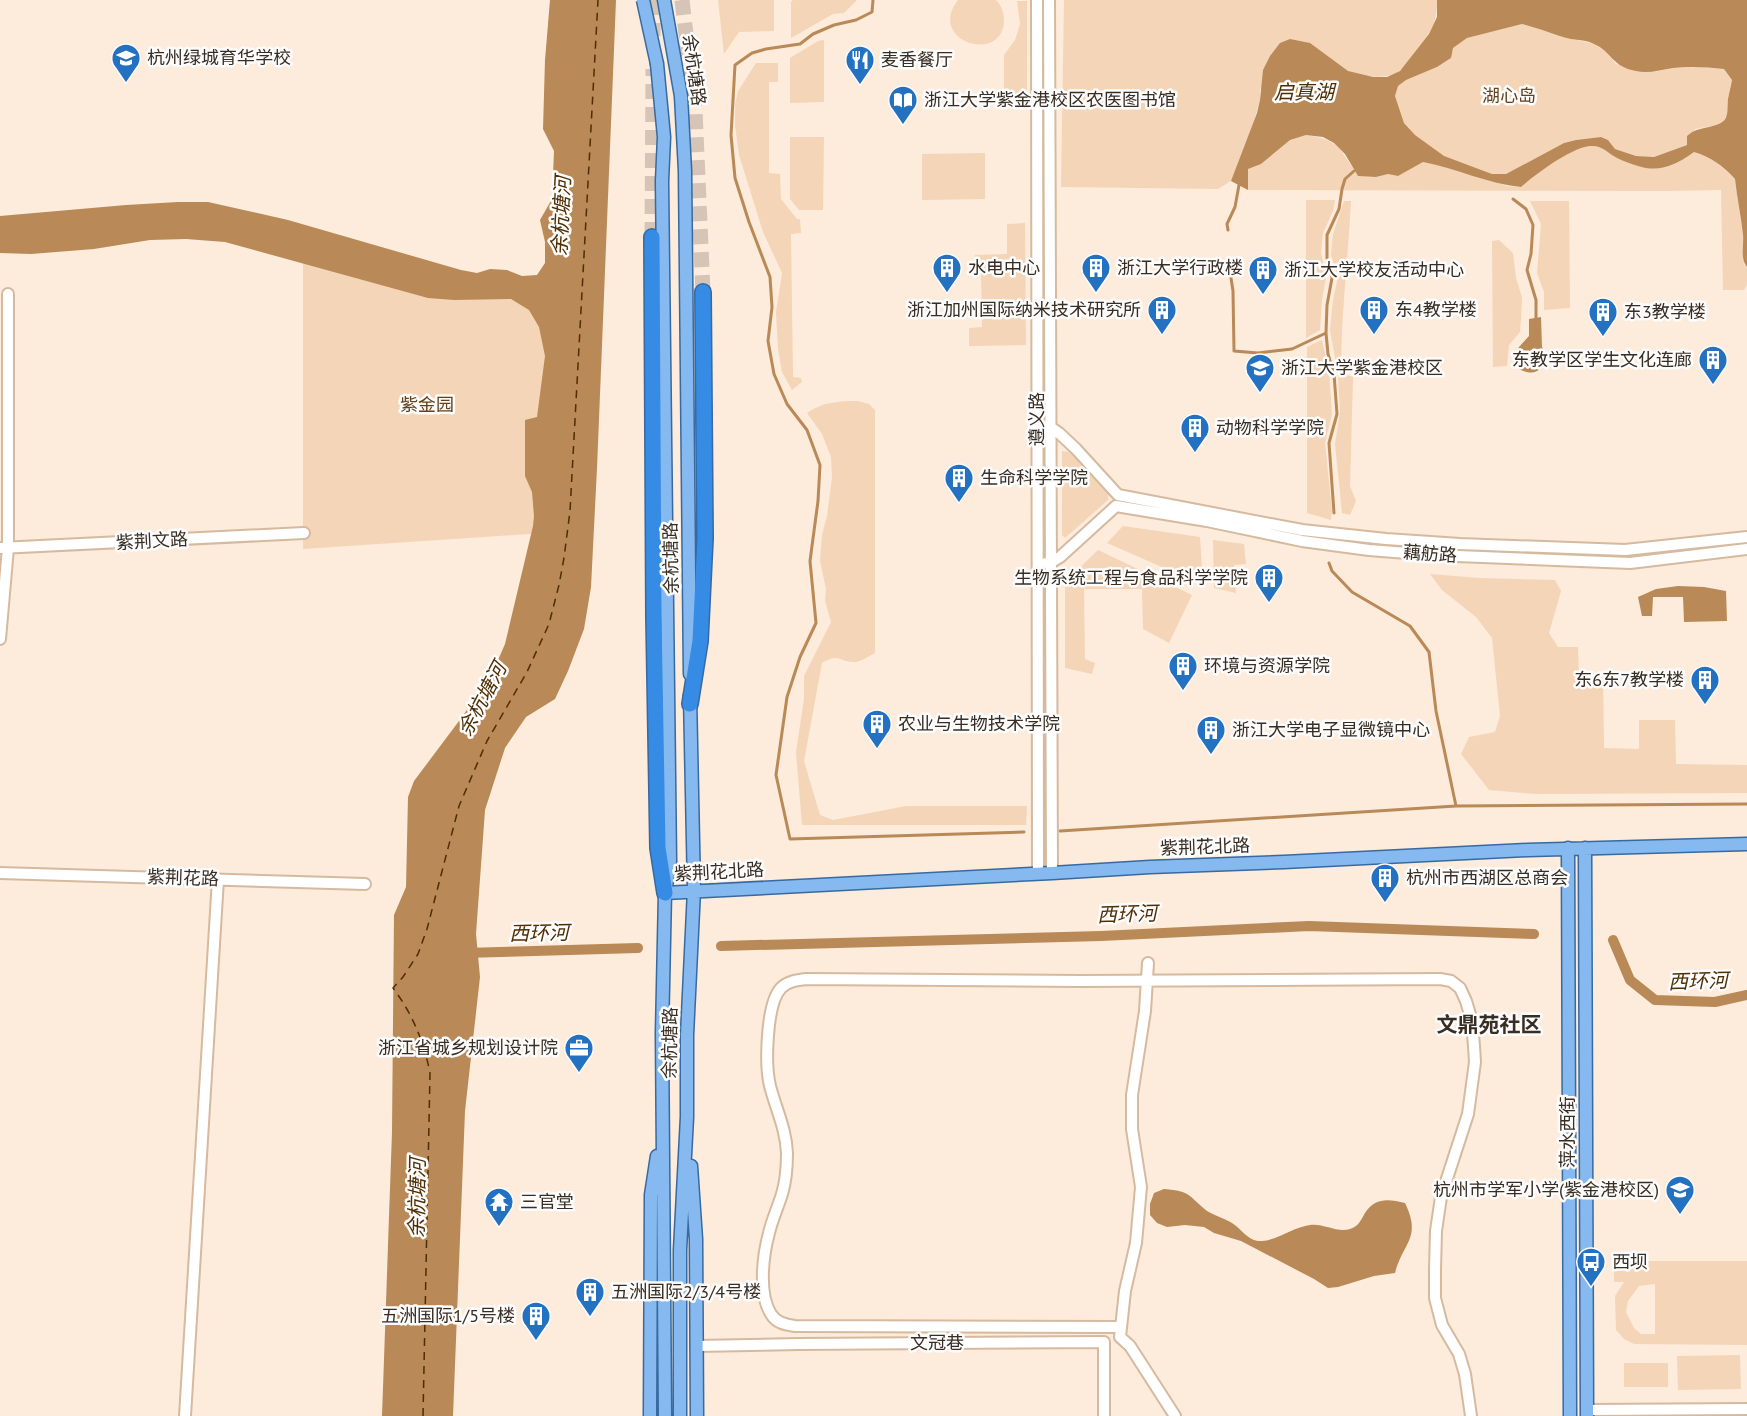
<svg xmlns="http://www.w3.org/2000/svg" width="1747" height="1416" font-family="'PT Sans','Noto Sans SC',sans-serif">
  <rect width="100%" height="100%" fill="#fdebdb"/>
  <path fill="#f4d5b7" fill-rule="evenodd" d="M718 0H774V31L739 32 724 54Z
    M793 0H857L844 13 833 14 791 38V2Z
    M958 0H996C1002 6 1004 13 1004 21 1002 65 926 41 958 0Z
    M1064 0H1437C1437 22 1432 30 1420 47 1414 55 1406 67 1398 72 1384 80 1361 77 1347 71 1338 66 1329 58 1321 51L1260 89V100L1251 131 1239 162 1231 181 1218 189 1061 187Z
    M1017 1H1027V99H1004V55L1015 40 1020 24Z
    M1522 24 1536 27 1570 38 1594 44 1605 51 1616 64 1654 72 1674 68 1699 67 1724 69 1732 80 1728 97V114L1722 122 1712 126 1695 129 1687 145 1654 157 1636 156 1615 149 1608 140 1601 137 1576 140 1564 143 1506 174H1492L1443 156 1415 135 1404 123 1395 96 1398 86 1406 80 1437 67 1450 59 1453 48 1467 38Z
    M824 40V102L790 103V58L818 41Z
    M756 63H778V82H769V173L780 174 781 199 797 219H800L801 233 791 234 793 377 801 378 802 382 792 390 782 372 778 349 776 312 782 273 763 232 739 155 735 125V105L738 91Z
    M1306 135C1342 140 1339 151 1359 176L1376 177 1388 174 1398 176 1423 162 1447 167 1507 186 1521 187C1536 174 1573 146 1592 146 1603 146 1608 154 1617 157 1622 160 1629 161 1635 163 1661 172 1671 169 1694 152L1706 156 1716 162 1735 179 1743 237V254L1744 265 1747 267V285L1744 290H1723L1721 190 1667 191 1248 190V169L1261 164 1290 140Z
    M790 137H824L823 210H799L790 199Z
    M985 153V199L922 200V154Z
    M1306 200H1335L1333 211 1323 233 1321 252 1326 278 1322 300 1320 330 1306 338Z
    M1344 201H1351C1348 258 1341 315 1341 373L1353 377 1350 486 1356 501 1350 515 1342 513 1335 444 1340 412 1338 374 1330 330 1333 300 1338 277 1331 255 1333 234Z
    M1530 201H1569L1570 308 1544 310V292L1537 273 1541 224Z
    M1025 223 1026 345 969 346V328L982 327 981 271 975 270V255L1007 254V224Z
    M1499 240 1513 253 1516 278 1522 297 1521 319 1520 332 1509 345 1507 366 1493 367 1492 241Z
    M303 256 517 295 557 318 544 533 303 549Z
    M1322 340 1329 373 1332 414 1325 443 1332 511 1331 520 1307 513V347Z
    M858 401 869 404 875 410V653C869 656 862 661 856 662 838 663 841 652 822 663L804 761 820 815 833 820 906 806H1027L1026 825H802L796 752 804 699V676L831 622 825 601 826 589 820 561 822 535 827 516 832 478 831 457 822 434 807 413C823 402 838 401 858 401Z
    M1062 451 1069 452 1108 494V500L1065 538 1062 535Z
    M1123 526 1200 537 1203 585 1107 543Z
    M1213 540 1244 544 1246 564 1234 565 1236 593 1214 588Z
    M1098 550 1192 595 1169 643 1143 629 1142 589H1084L1085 659 1095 663 1092 674 1065 668V582Z
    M1430 574 1480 578 1555 580 1561 591 1549 633 1558 647H1578L1579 675 1603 674 1604 748 1639 749V720H1675L1676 764 1747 765V793L1536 794 1489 790 1461 754 1469 737 1495 732 1500 716 1492 638 1476 617 1442 590Z
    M1641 1261H1747V1345L1634 1344 1624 1339 1616 1330 1615 1296 1624 1282H1614V1266H1641ZM1655 1284V1334H1641L1634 1328 1626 1312 1628 1301 1639 1286Z
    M1740 1355 1741 1389 1678 1390 1677 1356Z
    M1624 1363H1668V1387H1624Z"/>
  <path fill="#b98957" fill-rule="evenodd" d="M550 0H616L597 468 591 587 584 629 568 671 555 699 526 717 505 748 485 810 476 934 480 977 465 1111 453 1416H382L392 1132 394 915 406 887 408 797 414 781 462 717 492 674 505 644 533 526 534 516 532 492 525 476V420L537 417 545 356 539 327 529 310 511 299 454 300 428 298 225 242 186 239 150 240 94 249 31 254 0 253V216L126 205 178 202H208L288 220 461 270 477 273 490 269 507 270 522 276 537 275 545 263V242L540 220 552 199 554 151 543 129 545 60Z
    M1437 0H1747V267C1740 259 1744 246 1743 235 1741 216 1737 198 1735 179 1723 166 1711 157 1694 152 1665 173 1650 173 1617 158 1609 154 1603 146 1592 146 1573 146 1536 174 1521 187 1488 184 1456 168 1423 162L1398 176 1388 174 1376 177 1358 176 1345 154 1334 143 1323 137 1306 135 1290 140 1261 164 1248 169V190L1231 181 1257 113 1260 100 1263 70 1270 56 1280 43 1290 39 1310 43 1348 71 1373 77H1387L1400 71 1429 34 1437 17ZM1522 24C1539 28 1554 35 1571 39 1578 40 1587 40 1594 44 1611 51 1612 67 1636 71 1648 74 1661 70 1673 68 1690 66 1707 67 1724 69L1732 80C1731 86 1729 93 1728 99 1727 116 1730 122 1709 127 1699 129 1694 130 1687 136V145L1654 157 1636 156 1615 149 1608 140 1601 137 1576 140 1564 143 1506 174H1492L1444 156 1415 135 1404 123 1395 96 1398 86 1406 80 1437 67 1451 58 1453 48 1467 38Z
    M1541 317 1542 347 1546 355C1541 374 1533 377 1515 367L1513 358 1519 347 1529 336V319Z
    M1678 586 1704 587 1726 591 1727 621 1684 622 1683 597H1653L1652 616H1642L1638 597 1656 589Z
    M1164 1189C1192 1191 1188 1196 1207 1211 1215 1216 1224 1218 1232 1223 1242 1229 1248 1242 1262 1241 1277 1240 1294 1227 1310 1225 1323 1223 1337 1233 1350 1229 1359 1226 1361 1220 1365 1213 1375 1197 1389 1199 1405 1203 1422 1238 1403 1242 1395 1273L1374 1276 1338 1287 1328 1288 1314 1279 1241 1241 1214 1233 1204 1227 1185 1225 1167 1227 1157 1223 1150 1215V1204L1154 1193Z"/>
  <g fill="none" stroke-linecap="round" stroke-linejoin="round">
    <path stroke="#b98957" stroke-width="3" d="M873 0 872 12 856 20 834 25 813 34 800 44 766 49 752 53 735 65 731 135 735 178 749 222 770 277 772 307 768 341 774 374 787 404 807 430 820 465 818 501 810 561 816 623 800 657 787 697 776 775 790 839 1024 832
      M1513 199 1526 209 1533 225 1531 254 1527 270 1536 300V318
      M1228 230 1227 224 1235 207 1239 185
      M1229 265 1233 291 1234 351 1258 353 1292 349 1326 333
      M1334 513 1329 443 1337 414 1334 374 1328 354 1326 333 1327 305 1332 278 1327 258V235L1339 209 1342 189 1345 179 1354 171
      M1329 563 1332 571 1352 592 1410 626 1429 652 1436 711 1456 806
      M1060 831 1456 806 1747 804"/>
    <path stroke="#b98957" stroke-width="10" d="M1613 940 1630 980 1655 1000 1715 1002 1747 995
      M721 946 1101 936 1309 926 1534 934
      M464 953 638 948"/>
    <path stroke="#4f2e03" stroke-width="1.5" stroke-dasharray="8 6" stroke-linecap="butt" d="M423 1416 430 1073C424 1042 412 1013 393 988L403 977 418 954 427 929 459 806 487 741 527 672 549 624 559 585 564 558 570 511 598 0"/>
    <path stroke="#d6c5b6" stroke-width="15" stroke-dasharray="15 8" stroke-linecap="butt" d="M653 0V36
      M682 0 695 110 703 292
      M652 237 653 69"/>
    <g stroke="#d5ba9f" stroke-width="14">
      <path id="minor" d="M1037 0 1038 874
        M1049 0 1052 873
        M1046 426H1049L1059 433 1076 449 1118 495 1302 530 1386 539 1460 544 1625 550 1747 537
        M0 548 304 533
        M1046 563H1050L1060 557 1116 506 1207 521 1302 541 1369 550 1432 555 1630 563 1747 549
        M0 639 8 548V294
        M0 873 365 884
        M1148 963 1145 1011 1132 1095V1129L1141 1187 1136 1243 1125 1291 1120 1337 1130 1346 1175 1416
        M1121 1327 795 1326C786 1325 776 1323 771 1314 758 1294 763 1255 769 1233 772 1220 778 1207 782 1194 786 1181 787 1167 787 1153 786 1129 776 1109 770 1086 765 1065 766 1004 781 988 788 981 798 980 807 979L1080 981 1440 979 1451 981 1460 988 1466 1001 1472 1021 1474 1046 1475 1062 1468 1114 1441 1197 1436 1231 1435 1269V1298L1442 1325 1459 1354 1465 1374 1471 1416
        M696 1346 799 1344 1104 1342V1416
        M1587 1410 1747 1409
        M185 1416 218 879"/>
    </g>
    <g stroke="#376aa0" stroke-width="15">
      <path id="major" d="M664 0 681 96 685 171 690 674
        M657 64 664 137 662 181 670 861 665 893 662 1033 665 1416
        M1568 848 1570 1416
        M1585 848 1587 1416
        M665 893 1052 873 1150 867 1284 862 1528 850 1747 844
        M691 1166 696 1239 697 1416
        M650 1416 651 1195 657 1156
        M680 1416V1250L687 1117V1035L694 890 690 695"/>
    </g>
    <g stroke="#376aa0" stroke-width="18">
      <path id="highway" d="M652 237 654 617 658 848 665 893
        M690 704 700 641 705 538 703 292"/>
    </g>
    <use href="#minor" stroke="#fff" stroke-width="10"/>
    <use href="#major" stroke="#86b9ef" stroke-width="12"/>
    <use href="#highway" stroke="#368be4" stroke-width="15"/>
    <g stroke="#376aa0" stroke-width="15" stroke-linecap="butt">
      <path id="major-bridge" d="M643 0 657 64"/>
    </g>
    <use href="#major-bridge" stroke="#86b9ef" stroke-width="12"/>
  </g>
  <defs>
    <g id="school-pin" transform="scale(1.5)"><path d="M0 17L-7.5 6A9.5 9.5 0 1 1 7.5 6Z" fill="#2371c0" stroke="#fcfcfc"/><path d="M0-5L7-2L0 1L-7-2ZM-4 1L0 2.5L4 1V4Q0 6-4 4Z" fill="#fff"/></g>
    <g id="restaurant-pin" transform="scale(1.5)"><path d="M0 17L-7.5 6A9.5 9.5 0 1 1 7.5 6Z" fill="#2371c0" stroke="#fcfcfc"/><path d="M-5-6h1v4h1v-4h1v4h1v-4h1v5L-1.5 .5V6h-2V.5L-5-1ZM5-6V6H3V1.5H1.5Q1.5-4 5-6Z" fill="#fff"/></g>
    <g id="library-pin" transform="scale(1.5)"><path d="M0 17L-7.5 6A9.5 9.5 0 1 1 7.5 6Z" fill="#2371c0" stroke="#fcfcfc"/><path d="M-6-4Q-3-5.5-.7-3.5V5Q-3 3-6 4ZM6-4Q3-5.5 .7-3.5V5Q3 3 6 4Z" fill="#fff"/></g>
    <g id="building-pin" transform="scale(1.5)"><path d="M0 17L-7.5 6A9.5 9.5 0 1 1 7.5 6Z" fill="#2371c0" stroke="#fcfcfc"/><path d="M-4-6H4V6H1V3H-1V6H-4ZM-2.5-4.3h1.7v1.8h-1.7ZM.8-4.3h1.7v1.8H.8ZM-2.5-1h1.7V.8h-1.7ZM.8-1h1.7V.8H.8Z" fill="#fff"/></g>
    <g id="university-pin" transform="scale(1.5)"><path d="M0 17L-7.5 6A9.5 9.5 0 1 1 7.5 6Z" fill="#2371c0" stroke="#fcfcfc"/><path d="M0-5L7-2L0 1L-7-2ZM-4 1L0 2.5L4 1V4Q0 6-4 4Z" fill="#fff"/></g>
    <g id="office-pin" transform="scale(1.5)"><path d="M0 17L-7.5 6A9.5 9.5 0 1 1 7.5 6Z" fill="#2371c0" stroke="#fcfcfc"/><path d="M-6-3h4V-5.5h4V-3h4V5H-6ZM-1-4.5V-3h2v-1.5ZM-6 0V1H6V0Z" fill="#fff"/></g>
    <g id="temple-pin" transform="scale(1.5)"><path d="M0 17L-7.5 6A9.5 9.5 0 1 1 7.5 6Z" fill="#2371c0" stroke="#fcfcfc"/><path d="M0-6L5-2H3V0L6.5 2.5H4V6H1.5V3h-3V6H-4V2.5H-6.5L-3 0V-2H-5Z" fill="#fff"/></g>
    <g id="bus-pin" transform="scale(1.5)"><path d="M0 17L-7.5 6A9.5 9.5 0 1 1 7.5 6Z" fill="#2371c0" stroke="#fcfcfc"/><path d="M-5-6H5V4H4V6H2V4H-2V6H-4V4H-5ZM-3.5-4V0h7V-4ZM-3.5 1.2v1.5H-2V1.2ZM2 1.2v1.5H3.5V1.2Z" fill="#fff"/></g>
  </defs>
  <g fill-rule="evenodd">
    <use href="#school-pin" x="126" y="58"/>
    <use href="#restaurant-pin" x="860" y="60"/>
    <use href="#library-pin" x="903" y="100"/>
    <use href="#building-pin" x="947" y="268"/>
    <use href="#building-pin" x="1096" y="268"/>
    <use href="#building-pin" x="1263" y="270"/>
    <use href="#building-pin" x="1162" y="310"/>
    <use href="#building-pin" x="1374" y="310"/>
    <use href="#building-pin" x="1603" y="312"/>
    <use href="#building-pin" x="1713" y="360"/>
    <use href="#university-pin" x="1260" y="368"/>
    <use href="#building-pin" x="1195" y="428"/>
    <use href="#building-pin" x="959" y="478"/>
    <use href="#building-pin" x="1269" y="578"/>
    <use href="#building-pin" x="1183" y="666"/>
    <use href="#building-pin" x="1705" y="680"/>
    <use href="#building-pin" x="877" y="724"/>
    <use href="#building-pin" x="1211" y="730"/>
    <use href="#building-pin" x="1385" y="878"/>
    <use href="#office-pin" x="579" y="1048"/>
    <use href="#school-pin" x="1680" y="1190"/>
    <use href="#temple-pin" x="499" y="1202"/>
    <use href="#bus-pin" x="1591" y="1262"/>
    <use href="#building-pin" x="590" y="1292"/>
    <use href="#building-pin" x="536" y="1316"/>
  </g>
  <g text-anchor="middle" stroke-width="5" stroke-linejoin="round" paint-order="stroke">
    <g font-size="18" fill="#382d23" stroke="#fcfcfc" text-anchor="start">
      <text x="147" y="64">杭州绿城育华学校</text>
      <text x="881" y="66">麦香餐厅</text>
      <text x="924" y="106">浙江大学紫金港校区农医图书馆</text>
      <text x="968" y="274">水电中心</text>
      <text x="1117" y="274">浙江大学行政楼</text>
      <text x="1284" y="276">浙江大学校友活动中心</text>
      <text x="1141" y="316" text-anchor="end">浙江加州国际纳米技术研究所</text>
      <text x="1395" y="316">东4教学楼</text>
      <text x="1624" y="318">东3教学楼</text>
      <text x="1692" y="366" text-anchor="end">东教学区学生文化连廊</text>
      <text x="1281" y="374">浙江大学紫金港校区</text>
      <text x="1216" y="434">动物科学学院</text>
      <text x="980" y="484">生命科学学院</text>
      <text x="1248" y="584" text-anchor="end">生物系统工程与食品科学学院</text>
      <text x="1204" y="672">环境与资源学院</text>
      <text x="1684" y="686" text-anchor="end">东6东7教学楼</text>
      <text x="898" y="730">农业与生物技术学院</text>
      <text x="1232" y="736">浙江大学电子显微镜中心</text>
      <text x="1406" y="884">杭州市西湖区总商会</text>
      <text x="558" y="1054" text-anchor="end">浙江省城乡规划设计院</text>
      <text x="1659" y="1196" text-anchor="end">杭州市学军小学(紫金港校区)</text>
      <text x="520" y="1208">三官堂</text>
      <text x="1612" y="1268">西坝</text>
      <text x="611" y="1298">五洲国际2/3/4号楼</text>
      <text x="515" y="1322" text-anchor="end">五洲国际1/5号楼</text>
    </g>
    <g font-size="18" fill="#382d23" stroke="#fcfcfc">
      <text transform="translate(694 70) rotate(82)" y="6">余杭塘路</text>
      <text transform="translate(1037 419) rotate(-90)" y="6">遵义路</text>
      <text transform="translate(152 541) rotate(-3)" y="6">紫荆文路</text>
      <text transform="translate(1430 554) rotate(4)" y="6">藕舫路</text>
      <text transform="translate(671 558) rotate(-91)" y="6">余杭塘路</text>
      <text transform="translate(1205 847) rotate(-2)" y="6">紫荆花北路</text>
      <text transform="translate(719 872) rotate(-3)" y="6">紫荆花北路</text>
      <text transform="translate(183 878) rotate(2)" y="6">紫荆花路</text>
      <text transform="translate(670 1043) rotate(-89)" y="6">余杭塘路</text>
      <text transform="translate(1568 1132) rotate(-90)" y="6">萍水西街</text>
      <text x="937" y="1349">文冠巷</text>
    </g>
    <g font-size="18" fill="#64411b" stroke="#fcfcfc">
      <text x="1509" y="102">湖心岛</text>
      <text x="427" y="411">紫金园</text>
    </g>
    <g font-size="20" font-style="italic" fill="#4f2e03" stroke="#fcfcfc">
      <text x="1304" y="99">启真湖</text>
      <text transform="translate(561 216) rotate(-87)" y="7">余杭塘河</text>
      <text transform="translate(482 699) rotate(-62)" y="7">余杭塘河</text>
      <text transform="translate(1127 914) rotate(-2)" y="7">西环河</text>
      <text transform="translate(539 933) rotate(-1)" y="7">西环河</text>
      <text transform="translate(1698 981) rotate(-2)" y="7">西环河</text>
      <text transform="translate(417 1198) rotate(-89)" y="7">余杭塘河</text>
    </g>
    <g font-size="21" font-weight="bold" fill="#382d23" stroke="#fcfcfc">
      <text x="1489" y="1032">文鼎苑社区</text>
    </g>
  </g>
</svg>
